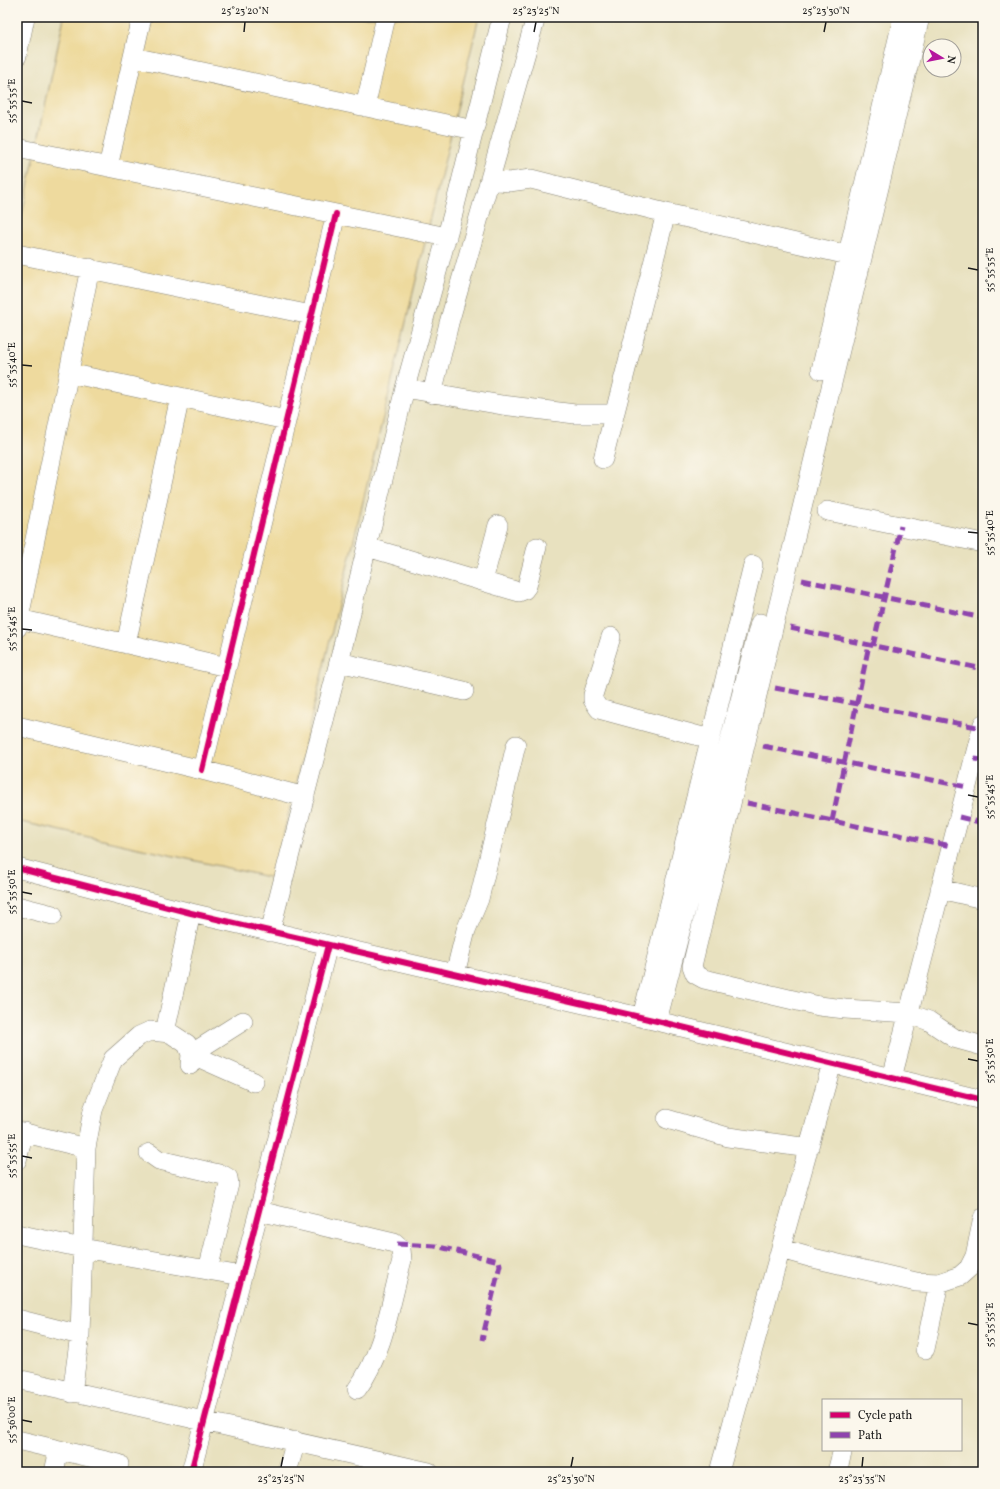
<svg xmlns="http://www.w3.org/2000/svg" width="1000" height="1489" font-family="Vollkorn,serif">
  <rect width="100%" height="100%" fill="#fbf7ec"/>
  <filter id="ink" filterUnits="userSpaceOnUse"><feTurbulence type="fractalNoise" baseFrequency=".025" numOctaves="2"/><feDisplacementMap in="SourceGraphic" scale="8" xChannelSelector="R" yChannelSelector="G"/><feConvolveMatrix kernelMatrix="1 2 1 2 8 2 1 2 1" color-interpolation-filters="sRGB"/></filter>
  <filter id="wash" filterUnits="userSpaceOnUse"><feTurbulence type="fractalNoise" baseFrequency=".012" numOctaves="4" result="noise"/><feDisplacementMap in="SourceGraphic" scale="16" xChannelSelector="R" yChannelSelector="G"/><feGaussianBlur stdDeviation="0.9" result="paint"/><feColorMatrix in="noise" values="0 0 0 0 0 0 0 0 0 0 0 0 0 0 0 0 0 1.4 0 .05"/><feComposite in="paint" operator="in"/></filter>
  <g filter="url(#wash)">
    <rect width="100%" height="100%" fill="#e8e1bf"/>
    <path fill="#eeda9e" stroke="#857b5d" d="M64 17H479L273 878 17 821V239Z"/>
  </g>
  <g filter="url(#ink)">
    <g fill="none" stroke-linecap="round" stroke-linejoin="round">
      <g stroke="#827e6e" stroke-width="20">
        <path id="minor" d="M920 17 692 966 695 974 704 979 819 1006 845 1009 908 1013 929 1021 954 1038 983 1046
          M17 56 25 17
          M133 57 474 130
          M365 107 386 17
          M17 148 447 237
          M108 167 142 17
          M490 180 509 182 531 179 666 213 848 255
          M17 254 311 315
          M821 370 903 17
          M69 373 286 420
          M405 388 502 405 575 414H614
          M432 394 449 323 536 17
          M603 459 666 213
          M827 511 983 543
          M367 547 519 592 524 590 527 586 537 547
          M483 581 498 525
          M19 619 227 667
          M17 628 90 268
          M611 637 593 695V700L599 709 710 739
          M126 644 180 397
          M339 662 464 691
          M17 726 202 770 305 797
          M202 770 336 214
          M17 868 191 913 657 1021 983 1100
          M940 889 983 899
          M17 906 53 915
          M270 932 339 662 405 388 454 210 502 17
          M455 974 466 930 479 899 516 745
          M642 1017 753 565
          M657 1021 760 623
          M165 1032 191 913
          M191 1054 254 1082
          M191 1054 243 1021
          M892 1078 983 724
          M667 1119 728 1137 809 1148
          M17 1131 86 1148
          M149 1153 159 1160 223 1175 228 1178 229 1184 208 1270
          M17 1160 24 1132
          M259 1211 394 1243 401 1249 402 1260C391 1301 383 1355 357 1389
          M17 1234 82 1248 242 1276
          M781 1249 813 1258 916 1282 939 1283 960 1276 969 1268 975 1256 983 1218
          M17 1319 80 1335
          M925 1349 939 1283
          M17 1379 429 1472
          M72 1393 80 1335 86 1148 93 1110 100 1092 113 1059 139 1036 150 1031 170 1033 187 1044 191 1054 190 1065
          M17 1440 119 1464
          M54 1472 59 1450
          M191 1472 328 945
          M287 1472 296 1441
          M719 1472 832 1063
          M837 1472 842 1453"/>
      </g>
      <use href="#minor" stroke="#fff" stroke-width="19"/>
      <path stroke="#8e44ad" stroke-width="5" stroke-dasharray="10 5" stroke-linecap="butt" d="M802 580 983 618
        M790 628 983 669
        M873 646 901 526
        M775 688 982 728
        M763 746 967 787
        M974 759 983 760
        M747 803 951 846
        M959 817 983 823
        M832 821 869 645
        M397 1244 435 1246 499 1261 500 1265 482 1340"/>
      <g stroke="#fbf7ec" stroke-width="8">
        <path id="cycleway" d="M202 770 336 214
          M17 868 191 913 657 1021 983 1100
          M191 1472 328 945"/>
      </g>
      <use href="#cycleway" stroke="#d6006c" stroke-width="6"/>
    </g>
  </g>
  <path fill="none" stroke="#1c1c1c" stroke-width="1.5" d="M244 32 245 22M534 32 536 22M824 32 826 22M22 101 32 103M968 268 978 270M22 365 32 366M968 532 978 533M22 629 32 630M968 795 978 797M22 892 32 894M968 1059 978 1061M22 1156 32 1158M968 1323 978 1325M22 1420 32 1422M281 1467 283 1457M571 1467 573 1457M862 1467 863 1457"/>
  <rect width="1000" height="1489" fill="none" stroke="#fbf7ec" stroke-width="44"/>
  <rect x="822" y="1399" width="140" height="52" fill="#fbf7ec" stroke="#a29f99"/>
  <rect x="830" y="1412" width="20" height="6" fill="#d6006c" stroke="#a29f99"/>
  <text x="858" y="1419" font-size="12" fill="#1c1c1c">Cycle path</text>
  <rect x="830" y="1432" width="20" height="6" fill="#8e44ad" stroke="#a29f99"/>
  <text x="858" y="1439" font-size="12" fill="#1c1c1c">Path</text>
  <g transform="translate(942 58) rotate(100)"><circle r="19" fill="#fbf7ec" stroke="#a29f99"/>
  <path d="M0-3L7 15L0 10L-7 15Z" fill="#b5179e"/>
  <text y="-6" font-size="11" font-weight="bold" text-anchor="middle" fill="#1c1c1c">N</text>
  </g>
  <rect x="22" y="22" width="956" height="1445" fill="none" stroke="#1c1c1c" stroke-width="1.5"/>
  <g font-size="10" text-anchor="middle" fill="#1c1c1c">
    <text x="245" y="14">25°23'20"N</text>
    <text x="536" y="14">25°23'25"N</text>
    <text x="826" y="14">25°23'30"N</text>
    <text transform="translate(11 101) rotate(-90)" y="4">55°35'35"E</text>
    <text transform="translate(989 270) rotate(-90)" y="4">55°35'35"E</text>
    <text transform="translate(11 365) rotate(-90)" y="4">55°35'40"E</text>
    <text transform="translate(989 533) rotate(-90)" y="4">55°35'40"E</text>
    <text transform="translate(11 629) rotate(-90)" y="4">55°35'45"E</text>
    <text transform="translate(989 797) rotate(-90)" y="4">55°35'45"E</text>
    <text transform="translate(11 892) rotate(-90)" y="4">55°35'50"E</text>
    <text transform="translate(989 1061) rotate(-90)" y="4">55°35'50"E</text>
    <text transform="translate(11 1156) rotate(-90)" y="4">55°35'55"E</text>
    <text transform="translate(989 1325) rotate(-90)" y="4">55°35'55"E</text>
    <text transform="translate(11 1420) rotate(-90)" y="4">55°36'00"E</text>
    <text x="281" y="1482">25°23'25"N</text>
    <text x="571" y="1482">25°23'30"N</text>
    <text x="862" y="1482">25°23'35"N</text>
  </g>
</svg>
